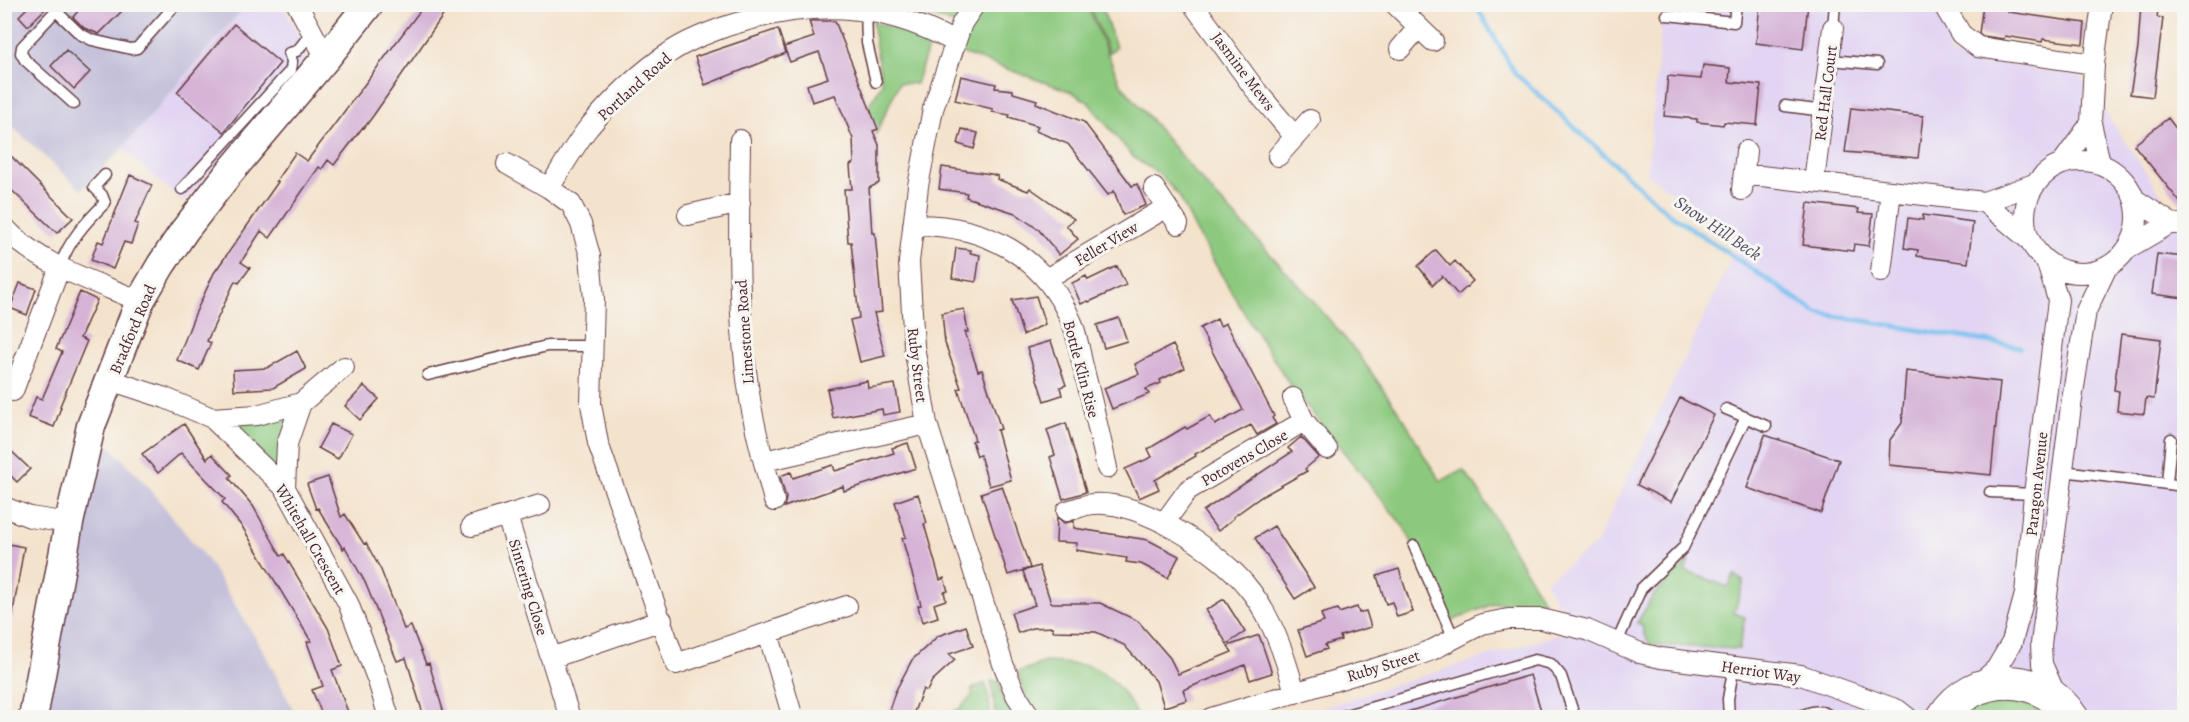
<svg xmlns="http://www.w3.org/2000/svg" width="2189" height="722" font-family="Alegreya,serif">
  <rect width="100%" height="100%" fill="#f6f6f2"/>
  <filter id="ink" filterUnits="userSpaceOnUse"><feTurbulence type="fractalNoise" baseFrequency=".0167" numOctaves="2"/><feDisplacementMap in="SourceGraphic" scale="12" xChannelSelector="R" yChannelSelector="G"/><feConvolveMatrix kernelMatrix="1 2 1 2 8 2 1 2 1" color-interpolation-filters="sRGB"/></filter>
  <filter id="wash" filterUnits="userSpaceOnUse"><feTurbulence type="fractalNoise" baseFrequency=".008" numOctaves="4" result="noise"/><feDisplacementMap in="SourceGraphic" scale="24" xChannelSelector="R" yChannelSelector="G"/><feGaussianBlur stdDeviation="1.35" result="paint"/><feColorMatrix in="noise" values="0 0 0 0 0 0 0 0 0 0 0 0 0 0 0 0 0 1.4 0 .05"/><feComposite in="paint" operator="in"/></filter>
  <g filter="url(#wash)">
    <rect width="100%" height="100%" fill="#f4e3cc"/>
    <path fill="#e2d4f3" d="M1910 4 1952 7 1949 54 2081 76 2169 206 2184 208V717H2092L2084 715 1943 717 1289 718 1572 630 1545 581 1596 544 1740 241 1647 174 1663 5Z
      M246 5H282L309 51 304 61 184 202 122 149Z"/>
    <path fill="#c5c0da" d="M5 5H246L122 149 81 190 5 120Z
      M104 440 139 476 208 561 263 650 297 717 43 718 94 473Z"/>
    <path fill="#8cc97e" stroke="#6b7454" stroke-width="1.5" d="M899 5H969L954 24Z
      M986 5H1087L1120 83 1203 182 1309 296 1359 355 1406 422 1426 459 1441 481 1463 470 1477 488 1544 602 1495 603 1447 623 1414 546 1403 526 1290 385 1238 303 1196 231 1179 196 1159 174 1134 158 1087 101 1072 92 959 52 966 31Z
      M1089 5H1101L1116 47 1109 53Z
      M872 22 931 39 916 84 899 83 876 134 868 106 882 84Z
      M301 403 285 488 212 418Z
      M1690 559 1685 571 1728 587 1734 575 1743 581V585L1734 613 1745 617 1739 649 1651 645 1644 635 1642 625 1637 623 1653 596Z
      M1046 662C1060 663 1076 663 1089 666 1110 672 1130 699 1137 717H1042L1026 698 1018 672Z
      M991 681H999L1003 696 1015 717H996Z
      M2002 681 2072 718H1943Z
      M985 683 989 699 990 717H949L951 713 959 709 972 696V689Z"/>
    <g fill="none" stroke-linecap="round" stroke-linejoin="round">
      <path stroke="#76beee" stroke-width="5" d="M1475 4 1515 73 1667 212 1817 313 2020 347"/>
    </g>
    <g id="blocks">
      <path fill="#d6b3d7" d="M31 4H50L28 26 19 16Z
        M84 4H129L99 34 84 28 73 17Z
        M425 4H451L373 116 364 128 363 127 334 165 328 160 322 169 319 167 270 238 261 231 241 262 250 268 239 283 235 281 207 341 211 343 199 370 177 360 195 314 214 273 278 182 276 181 295 153 307 161Z
        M1760 4H1808L1803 49 1756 43Z
        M2141 4H2159L2157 17 2163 18 2153 97 2130 94 2138 48Z
        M1983 5 2009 8 2008 12 2085 23 2083 44 2043 39 2042 42 2005 36 2004 39 1983 36 1979 33Z
        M809 21H835L878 129 873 131 879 145V183L869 188 872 233H875L882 312 874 313 885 356 860 362 850 320 859 318 851 242H848L844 189H852L850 165 854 163 853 139 835 95 812 102 807 85 828 78 819 52 790 62 784 47 814 37Z
        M234 24 280 63 224 132 177 92Z
        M778 29 786 53 705 85 695 57Z
        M66 50 90 72 74 89 51 66Z
        M1703 65 1730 68 1729 82 1761 85 1757 125 1724 122 1723 125 1707 123 1697 122V119L1664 116 1668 76 1701 79Z
        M961 76 996 84 995 88 1013 90V93L1037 100 1036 103 1084 122 1132 186 1137 184 1146 205 1123 215 1114 191 1108 195 1068 144 1036 131 1038 126 1009 117 1010 115 992 112 993 109 955 100Z
        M1851 108 1923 116 1918 158 1845 152Z
        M2168 118 2184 139V207L2134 145Z
        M962 129 978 133 974 149 958 144Z
        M4 149 73 218 57 233 4 183Z
        M942 167 991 174 998 176 997 179 1028 191 1030 188 1074 219 1066 225 1078 239 1059 255 1039 230 1015 213 966 197 967 193 939 189Z
        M130 175 152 185 135 223 138 224 131 244 124 242 113 269 91 260 98 241 103 243Z
        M1808 203 1859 209 1858 213 1873 214 1869 246 1854 244 1853 251 1803 245Z
        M1923 215 1973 222 1968 263 1917 256 1918 250 1904 248 1908 218 1923 220Z
        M956 248 971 250 970 253 980 255 976 282 952 278Z
        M1436 250 1450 266 1455 261 1473 281 1458 295 1442 276 1433 285 1418 266Z
        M2157 254 2184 257V298L2152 294Z
        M1117 266 1126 285 1089 302 1088 301 1081 304 1072 283 1086 276 1088 280Z
        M20 283 36 289 27 315 10 308Z
        M80 292 97 300 80 338 87 341 60 406 61 407 54 427 28 417 36 397 42 399 62 352 56 349Z
        M1036 296 1045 324 1023 335 1012 300Z
        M964 309 968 332H965L978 371 982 370 1001 429 997 430 1011 480 989 486 980 455 977 456 972 441 975 440 958 389 961 388 945 343 942 313Z
        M1119 318 1127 341 1104 348 1097 325Z
        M1217 319 1220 326 1226 323 1274 416 1272 418 1276 424 1257 435 1251 425 1195 454 1196 456 1155 480 1159 489 1139 498 1125 469 1152 457 1148 449 1185 427 1187 429 1210 416 1215 425 1243 410 1200 328Z
        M2121 334 2161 339 2154 399 2146 398 2144 414 2117 411 2119 391 2114 390Z
        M1051 341 1066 385 1060 387 1062 395 1044 401 1027 348Z
        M1173 345 1185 368 1160 380 1161 383 1146 389 1149 394 1112 409 1104 388 1139 374 1135 364Z
        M297 351 306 369 273 388 234 390 233 370 267 368Z
        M1906 371 2000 382 1991 475 1889 465 1890 440 1902 423Z
        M867 381 868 388 895 384 900 412 883 415 882 409 833 418 827 389Z
        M364 386 379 399 360 420 345 406Z
        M1680 398 1714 415 1671 502 1637 485Z
        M1066 423 1086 492 1063 499 1050 457 1055 455 1047 430Z
        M184 424 207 459 212 454 232 475 229 478 253 506 281 556 284 554 328 628 342 666 332 670 348 712 334 717H323L312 690 323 686 307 642 311 641 243 528 222 502 225 499 181 453 158 473 142 454Z
        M331 424 352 434 338 459 318 448Z
        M1765 435 1839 460 1821 513 1747 488Z
        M1301 437 1319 457 1305 469 1307 471 1261 497 1233 517 1234 518 1218 531 1203 511 1292 452 1288 448Z
        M908 443 916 468 844 491 843 486 784 507 786 498 780 476 791 472 793 478 833 465 835 471 894 453 892 448Z
        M4 444 30 469 17 482 4 469Z
        M328 477 341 517 345 514 364 544 366 543 381 570 404 629 411 626 426 664 429 663 445 717H424L406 658 397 661 365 582 345 547 343 549 318 508 316 509 307 484Z
        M1002 486 1030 568 1008 575 981 493Z
        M918 494 927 523 924 524 940 580 944 578 948 591 944 592 946 600 934 604 938 617 922 622 918 606 921 605 902 538 906 537 895 502Z
        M1057 517 1064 523 1074 521V528L1148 540 1179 556 1168 578 1141 564 1126 562 1127 558 1076 550 1077 543 1056 542Z
        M1274 526 1314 587 1295 599 1255 538Z
        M9 544 24 547 12 618 4 617V568Z
        M1039 566 1051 603H1100L1138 621 1170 658 1178 674 1232 652 1228 646 1259 635 1272 673 1250 680 1245 665 1183 690 1187 700 1164 707 1156 681 1124 645 1096 632 1053 631V627L1032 628 1018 633 1011 613 1035 605 1023 571Z
        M1399 569 1413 612 1397 617 1392 602 1386 604 1377 576Z
        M1224 599 1245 632 1227 644 1206 610Z
        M1357 607 1359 613 1366 611 1371 627 1340 636 1341 640 1325 645 1327 649 1307 656 1298 630 1324 622 1321 614 1338 609 1339 613Z
        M966 626 973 646 949 654 955 660 932 681 927 691 923 689 912 717 889 710 895 692 912 660 938 636Z
        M1530 675 1543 717H1401L1400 714Z"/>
    </g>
  </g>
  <g filter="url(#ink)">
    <use href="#blocks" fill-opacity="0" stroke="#643c43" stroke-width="1.5"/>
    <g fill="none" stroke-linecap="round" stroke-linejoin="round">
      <g stroke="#643c43" stroke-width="13">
        <path id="lane" d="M62 4 22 47 21 53 25 60 74 104
          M866 9 867 43 876 82
          M56 11 80 34 92 40 131 49 137 48 176 4
          M1667 15 1734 22 1736 4
          M1833 28 1835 4
          M1830 60 1877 64
          M2182 93 2184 96
          M1785 106 1824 111
          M182 189 291 70 292 61 289 53 297 51 312 32
          M60 267C68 241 86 222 105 203L102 195 94 187 105 175
          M428 375 547 346H593
          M1726 409 1766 426
          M2063 471 2184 486
          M2167 483 2171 439
          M1990 492 2034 494
          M1414 546 1454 639
          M1617 642 1641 589 1683 548 1746 417
          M1336 718 1535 660 1551 664 1561 676 1575 718
          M1729 718 1728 699 1734 665
          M1796 718C1810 712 1820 707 1833 718"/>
      </g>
      <g stroke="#643c43" stroke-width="22">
        <path id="street" d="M297 4 326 58
          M975 4 962 23 933 109 918 186 909 262 914 346 927 424 1003 664 1016 695 1031 718
          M1193 4 1254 88 1295 137
          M1395 4 1433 41
          M1943 4 1961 34 1978 47 2094 64
          M1400 49 1418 28
          M740 140C739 226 736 314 750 399 755 434 766 468 774 501
          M1278 156 1310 120
          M2025 217a56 56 0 1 1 112 0a56 56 0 1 1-112 0Z
          M2062 163 2091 123
          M2100 163 2091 123 2094 64 2102 4
          M507 164 549 188 571 204 581 224 590 256 594 299 591 404 598 443 676 664 847 606
          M1744 174 1984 202 2034 184
          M1814 182 1833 28
          M549 188C562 168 574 146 589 127 612 100 640 72 669 53 686 41 708 33 727 26 811 0 876 0 955 42
          M1154 188 1178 224
          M1742 190 1746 151
          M2134 199 2171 223 2184 225
          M1984 202 2028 239
          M688 215 740 203
          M913 225C986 224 1045 256 1073 325 1078 339 1080 355 1084 370 1092 402 1100 435 1107 468
          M4 227C40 266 93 281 140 301
          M2128 248 2171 223
          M1881 272 1891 191
          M1046 279 1167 207
          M110 380 165 398 212 418 285 488 348 603 378 681 389 718
          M13 391 60 267
          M1293 398 1304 421 1327 449
          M212 418 257 415 301 403 344 367
          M764 461 927 424
          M285 488 287 444 301 403
          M4 507 30 517 69 523
          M1067 511C1076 509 1085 504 1094 504 1141 501 1216 549 1245 584 1271 614 1285 655 1295 693
          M507 516 551 658
          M1164 523 1188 490 1304 421
          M472 526 540 505
          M768 633 793 718
          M1979 684 1996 669 2012 642 2025 594 2034 494 2058 300 2047 263
          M2057 698 2042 664 2041 644 2071 406 2086 311 2107 267
          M570 718 551 658 662 620
          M1211 718 1410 658 1432 650 1482 624 1508 619H1541L1587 630 1640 653 1661 658 1801 675 1898 710 1908 718"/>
      </g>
      <g stroke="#643c43" stroke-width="31">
        <path id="secondary" d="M33 718 69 523 91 426 140 301 161 265 184 231 229 173 326 58 369 4"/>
      </g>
      <g stroke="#643c43" stroke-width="35">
        <path id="highway" d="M1943 718C1972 670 2043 671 2072 718"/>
      </g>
      <use href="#lane" stroke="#fff" stroke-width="10"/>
      <use href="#street" stroke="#fff" stroke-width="20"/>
      <use href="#secondary" stroke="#fff" stroke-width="28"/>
      <use href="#highway" stroke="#fff" stroke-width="33"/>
    </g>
  </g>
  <g text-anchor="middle" stroke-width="6" stroke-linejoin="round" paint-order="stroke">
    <g font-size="16" fill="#4a1f2b" stroke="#f6f6f2">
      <text transform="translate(1244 71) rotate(53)" y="6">Jasmine Mews</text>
      <text transform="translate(634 86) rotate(-42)" y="6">Portland Road</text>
      <text transform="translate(1825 93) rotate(-83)" y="6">Red Hall Court</text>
      <text transform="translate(1106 243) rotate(-31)" y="6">Feller View</text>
      <text transform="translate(132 329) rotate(-67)" y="6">Bradford Road</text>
      <text transform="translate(744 332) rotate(-94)" y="6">Limestone Road</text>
      <text transform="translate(918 365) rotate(83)" y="6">Ruby Street</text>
      <text transform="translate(1082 369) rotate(75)" y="6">Bottle Klin Rise</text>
      <text transform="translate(1244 457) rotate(-30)" y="6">Potovens Close</text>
      <text transform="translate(2036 484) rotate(-84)" y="6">Paragon Avenue</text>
      <text transform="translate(311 539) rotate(60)" y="6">Whitehall Crescent</text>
      <text transform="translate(529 587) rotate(73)" y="6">Sintering Close</text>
      <text transform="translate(1383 665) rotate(-17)" y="6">Ruby Street</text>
      <text transform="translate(1761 671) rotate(8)" y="6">Herriot Way</text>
    </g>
    <g font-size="18" font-style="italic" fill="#574f66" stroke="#f6f6f2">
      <text transform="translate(1718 228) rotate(34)" y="6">Snow Hill Beck</text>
    </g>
  </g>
  <rect width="2189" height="722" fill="none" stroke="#f6f6f2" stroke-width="24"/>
</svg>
